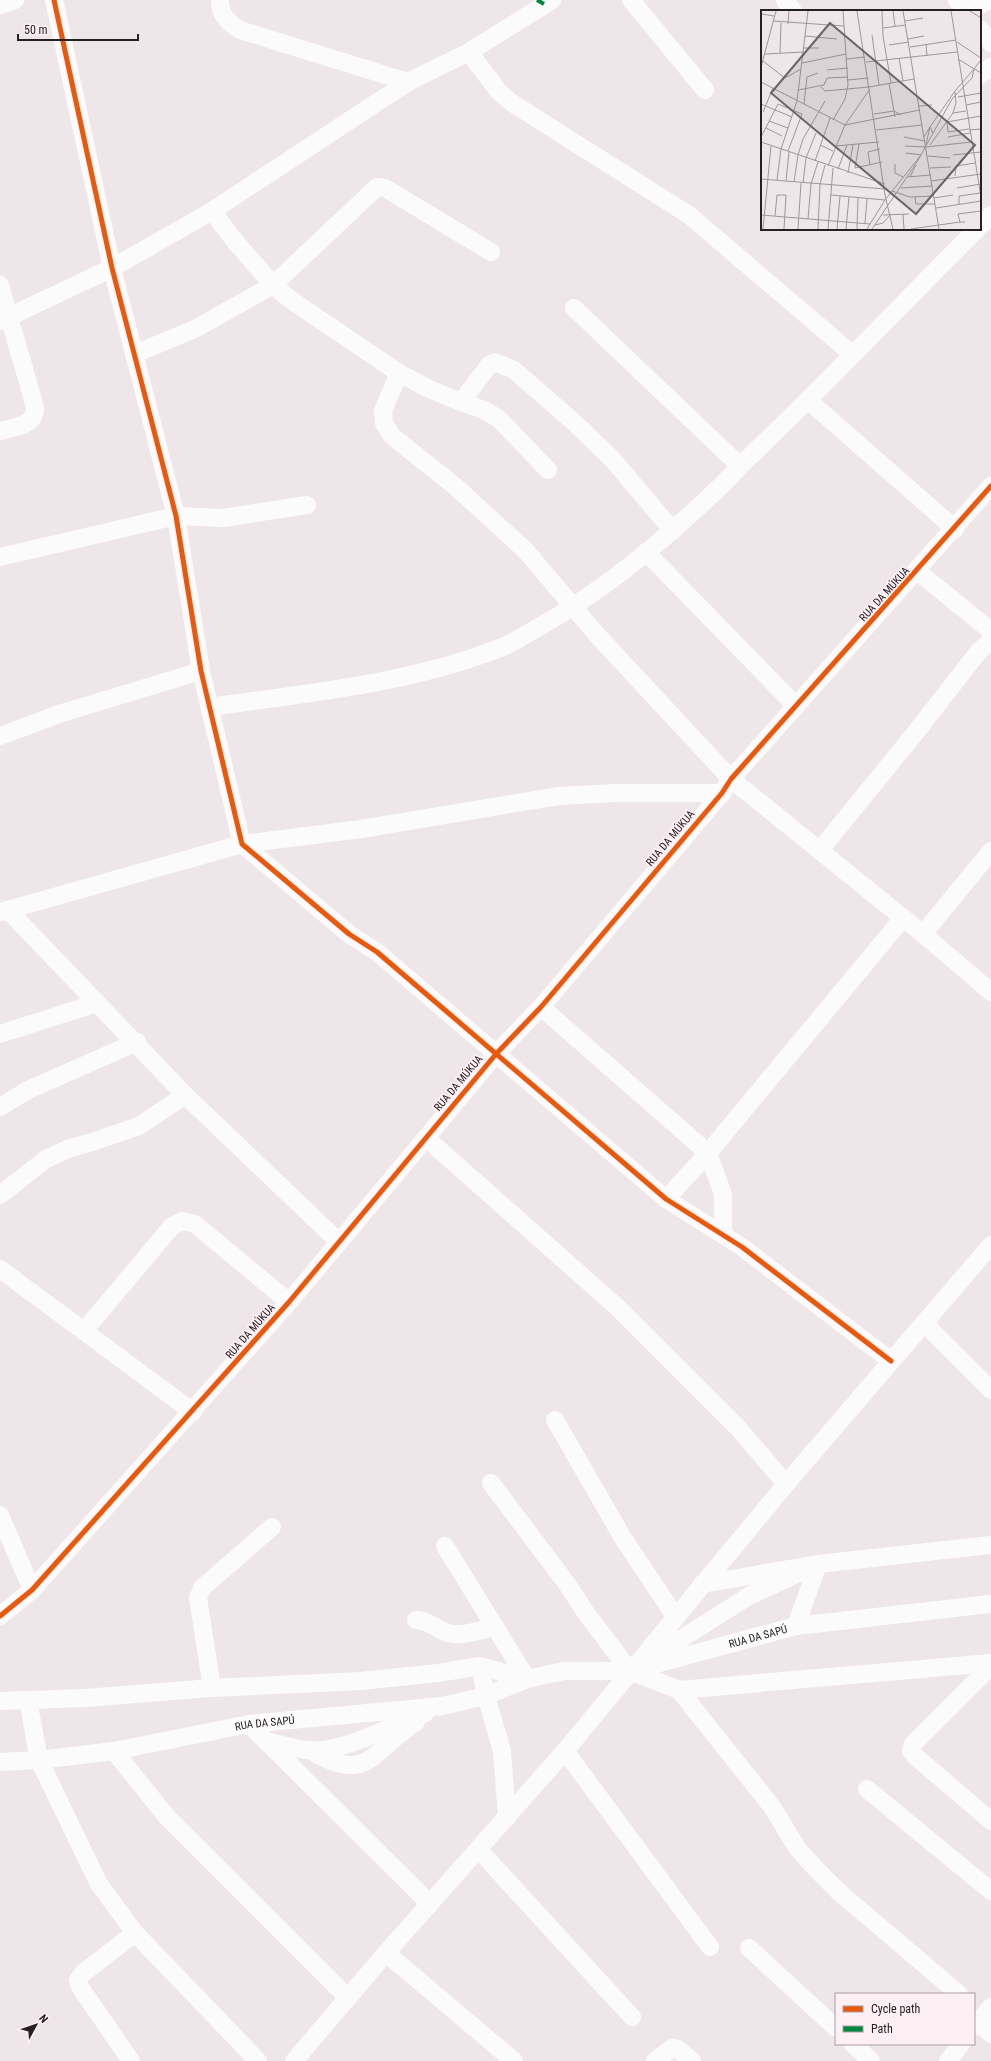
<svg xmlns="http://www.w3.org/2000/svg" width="991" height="2061" font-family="'Roboto Condensed',sans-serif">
  <rect width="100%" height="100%" fill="#eee6e9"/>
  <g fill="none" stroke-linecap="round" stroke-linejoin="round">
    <g stroke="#fcfbfc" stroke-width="18">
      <path d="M54 0 112 268 176 516 201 671 242 844 349 934 377 952 666 1199 742 1247 891 1361"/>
      <path d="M220 0C219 14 228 23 240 30L408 82"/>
      <path d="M631 0 705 90"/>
      <path d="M785 0 793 11"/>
      <path d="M957 0 966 11"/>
      <path d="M0 5 15 0"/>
      <path d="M970 11 989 0"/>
      <path d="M980 29 991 43"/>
      <path d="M469 52 499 92 512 103 689 215 852 354"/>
      <path d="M980 75 991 67"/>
      <path d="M212 211 234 240 273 285 291 300 399 373 429 389 461 402 490 364 495 362 514 370 577 425 613 460 673 531"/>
      <path d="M980 226 991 215"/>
      <path d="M0 285 35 407C36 426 15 427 0 431"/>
      <path d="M574 308 740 466"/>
      <path d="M0 321 112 268 212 211 408 82 469 52 552 0"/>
      <path d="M134 354 195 329 273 285 377 187 385 188 491 252"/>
      <path d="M399 373 383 411 384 423 392 436 456 487 526 551 598 636 731 779 923 934 991 992"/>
      <path d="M809 401 955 529"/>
      <path d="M461 402 484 410 499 419 548 470"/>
      <path d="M646 552 796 706"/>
      <path d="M0 557 176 516 223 518 307 505"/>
      <path d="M917 571 991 631"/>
      <path d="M210 707C307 693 408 684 500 648 513 643 525 635 537 628 595 596 646 555 694 511 710 496 726 482 740 466 821 389 898 308 977 229"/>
      <path d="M0 736 62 713 201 671"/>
      <path d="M820 850 912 737 979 651 991 641"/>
      <path d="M8 910 185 1095 339 1242"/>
      <path d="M0 912 242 844 361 829 559 796 616 793H722"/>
      <path d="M923 934 991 851"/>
      <path d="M541 1007 708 1153 723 1194V1234"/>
      <path d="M0 1034 97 1003"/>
      <path d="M0 1107 28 1090 137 1042"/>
      <path d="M426 1138 617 1307 739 1429 786 1484"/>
      <path d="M0 1195 46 1159 70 1148 89 1143 139 1126 185 1095"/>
      <path d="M666 1199 708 1153 903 918"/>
      <path d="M0 1269 193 1412"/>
      <path d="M924 1323 991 1390"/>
      <path d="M84 1331 172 1226 182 1221 195 1224 289 1302"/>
      <path d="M555 1420 623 1538 675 1616"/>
      <path d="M491 1483 567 1584 586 1613 630 1671 679 1690 773 1808 797 1848 816 1869 839 1892 959 1994"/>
      <path d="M0 1515 32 1590"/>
      <path d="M445 1546 527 1679"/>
      <path d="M702 1584 818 1564 796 1626"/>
      <path d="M0 1616 32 1590 289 1302 496 1054 541 1007 722 793 731 779 991 486"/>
      <path d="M416 1620C433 1622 435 1629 448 1633 462 1637 480 1630 494 1627"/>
      <path d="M646 1661 749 1596 818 1564 991 1545"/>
      <path d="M480 1666 486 1696 502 1751 507 1818"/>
      <path d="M987 1670 913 1744 911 1751 915 1756 991 1821"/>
      <path d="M212 1688 198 1598 202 1588 272 1527"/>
      <path d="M679 1690 991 1663"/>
      <path d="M28 1700 39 1760 99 1884 135 1933 258 2061"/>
      <path d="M0 1701 85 1698 212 1688 361 1681 438 1673 480 1666 527 1679"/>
      <path d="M249 1724 430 1904"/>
      <path d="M266 1741C280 1744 294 1749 308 1750 340 1754 394 1725 425 1713"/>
      <path d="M309 1750C370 1786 371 1750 416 1722"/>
      <path d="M114 1751 167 1817 348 1998"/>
      <path d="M565 1751 710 1947"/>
      <path id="s1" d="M0 1762 39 1760 114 1751 249 1724 442 1706 486 1696 527 1679 564 1671H630L796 1626 991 1604"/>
      <path d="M867 1789 991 1891"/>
      <path d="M479 1850 632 2017"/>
      <path d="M749 1948 836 2028"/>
      <path d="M386 1953 514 2061"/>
      <path d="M978 2021 991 2034"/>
      <path d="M974 2027 991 2007"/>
      <path d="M853 2044 871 2061"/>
      <path d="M131 2061 80 1987 78 1980 83 1973 135 1933"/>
      <path d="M294 2061 386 1953 565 1751 786 1484 991 1245"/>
      <path d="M655 2061 672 2048 678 2049 692 2061"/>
      <path d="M948 2061 961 2044"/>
    </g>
    <path stroke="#00873e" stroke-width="4" stroke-dasharray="8 4" stroke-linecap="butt" d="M537 0 546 5"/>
    <g stroke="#fdf0f5" stroke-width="8">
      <path id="cycleway" d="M54 0 112 268 176 516 201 671 242 844 349 934 377 952 666 1199 742 1247 891 1361
        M0 1616 32 1590 289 1302 496 1054 541 1007 722 793 731 779 991 486"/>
    </g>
    <use href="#cycleway" stroke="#e8590c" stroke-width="5"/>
  </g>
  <g text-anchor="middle" stroke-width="3.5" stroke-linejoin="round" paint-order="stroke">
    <g font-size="11" fill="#262023" stroke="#fdf0f5">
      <text transform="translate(884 594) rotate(-48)" y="4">RUA DA MÚKUA</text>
      <text transform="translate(670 838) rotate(-50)" y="4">RUA DA MÚKUA</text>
      <text transform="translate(458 1083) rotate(-50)" y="4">RUA DA MÚKUA</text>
      <text transform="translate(250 1331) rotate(-49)" y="4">RUA DA MÚKUA</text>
      <text dy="4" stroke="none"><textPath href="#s1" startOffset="772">RUA DA SAPÚ</textPath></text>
      <text dy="4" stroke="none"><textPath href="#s1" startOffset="268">RUA DA SAPÚ</textPath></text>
    </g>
  </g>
  <g transform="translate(761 10)">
    <rect width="220" height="220" fill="#eee6e9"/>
    <path fill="none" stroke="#9e979a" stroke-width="1" d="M96 1 124 185 132 219M121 1 122 26 130 73M132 1 134 16M142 1 178 219M190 1 220 187M209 1 220 8M0 4 13 6M12 11 83 16M144 11 162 8M27 14 28 1M122 18 145 15M111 25 118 75M44 26 76 29M147 29 163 26M196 32 220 48M165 34 166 46M128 35 148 32M149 37 195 30M43 38H58M19 43 20 13M4 44 43 42M138 48 142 71M86 49 104 47M197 49 220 63M2 51 24 68 40 59M105 52 196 42M41 53 85 44M0 57 15 1M66 60 87 58M87 70 107 68M0 72 84 115 159 100M128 73 134 107M60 77 64 81 108 77 153 69M37 80 63 75 66 68 87 67M197 87 220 83M0 94 31 107M43 94 46 67 57 63M205 95 220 92M158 96 171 95M2 102 12 78M192 103 205 101M113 104 133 101 140 105M72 110 84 89 87 75 82 1M8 111 27 118M186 112 220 106M186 112 187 122 208 119M5 118 21 126M115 120 161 115M208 120 220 119M0 127 17 94 41 104 27 141M143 127 164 131M163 127 169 117 172 123M187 127 209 123M0 132 124 174M98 134 94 158 121 152M165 134 169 117 194 81 212 60M59 135 72 141M169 135 192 103 195 93 194 82M75 136 118 132M144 136 165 137 210 132M145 143 160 145M192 145 220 142M167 146 189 148M54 151 69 108M134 154V163L142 167M109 155 107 142 119 139M67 156 84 115 109 79M169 158 190 157M77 159 86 135M87 163 92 135M194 166 195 156 214 153M146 167 170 165M149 167 155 155M0 169 124 179M16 170 20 139 36 91 47 1M25 171 28 142M170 171 220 164M33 172 37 145 42 129 64 91M42 173 45 148 55 123M140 178 171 176M196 178 220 174M131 181 149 187 173 186M70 185 124 190M154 187 155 194H174M173 188 192 185M198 194V186L219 183M175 198 220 191M142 204 143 219M0 205 109 214M122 205 148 204M14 206 16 185H25L23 219M47 209 50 174 57 152M204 212H199L197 204 220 201M104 213 106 189M114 215 122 213 130 204M2 219 10 136M37 219 40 173M57 219 59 174 64 155M67 219 72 158M76 219 79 186M85 219 88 187M96 219 97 188M106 219 124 190 160 145M111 219 156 152 191 89 211 68 213 59 220 50M150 219 199 212"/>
    <path fill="#6c6568" fill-opacity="0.15" stroke="#6c6568" stroke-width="2" d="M69 13 214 135 155 204 10 83Z"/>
    <rect width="220" height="220" fill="none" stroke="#262023" stroke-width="2"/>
  </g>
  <rect x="835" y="1993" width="140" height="52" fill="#fdf0f5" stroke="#a79da1"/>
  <rect x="843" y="2006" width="20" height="6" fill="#e8590c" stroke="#a79da1"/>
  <text x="871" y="2013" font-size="12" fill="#262023">Cycle path</text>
  <rect x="843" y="2026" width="20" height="6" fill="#00873e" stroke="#a79da1"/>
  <text x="871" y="2033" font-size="12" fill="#262023">Path</text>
  <g transform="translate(36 2025) rotate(50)" stroke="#fdf0f5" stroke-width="3" paint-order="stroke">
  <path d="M0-3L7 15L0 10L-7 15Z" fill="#262023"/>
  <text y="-6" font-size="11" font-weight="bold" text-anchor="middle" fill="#262023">N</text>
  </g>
  <path d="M18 34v6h120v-6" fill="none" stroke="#262023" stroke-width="2"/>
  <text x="24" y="34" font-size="12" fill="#262023" stroke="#fdf0f5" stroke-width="3" paint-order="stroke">50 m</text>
</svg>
